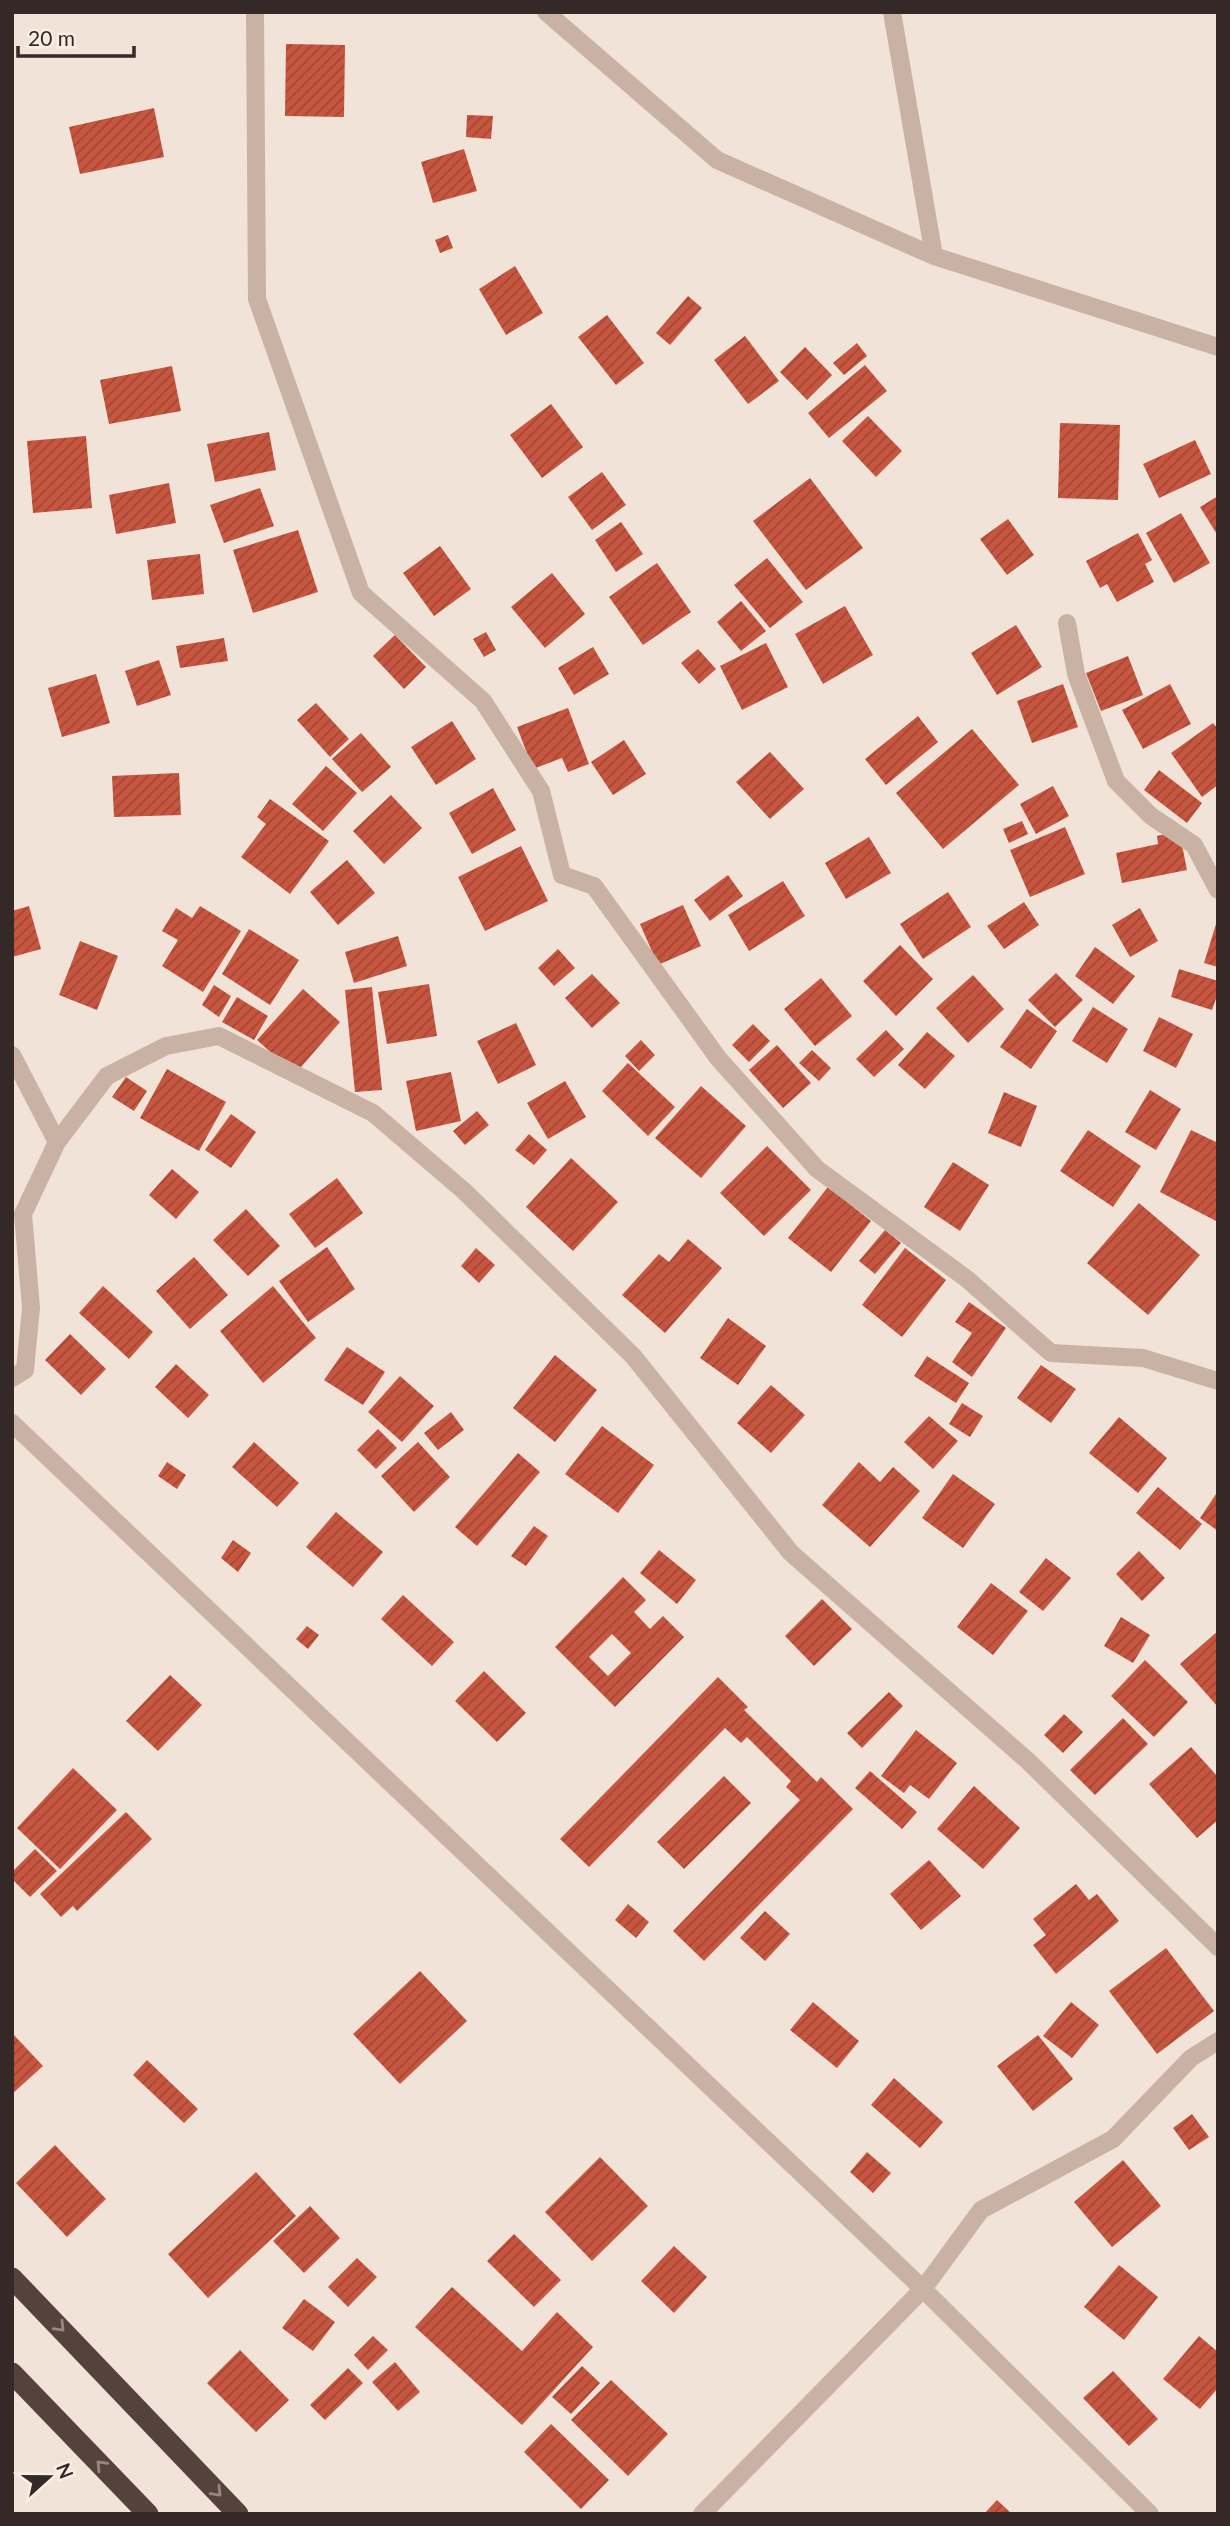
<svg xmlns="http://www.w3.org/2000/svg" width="1230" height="2526" font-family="Lato,sans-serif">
  <defs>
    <pattern id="building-hatch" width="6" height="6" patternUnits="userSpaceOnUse" patternTransform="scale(1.75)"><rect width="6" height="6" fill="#c75640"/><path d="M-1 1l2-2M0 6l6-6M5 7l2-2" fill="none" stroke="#a24735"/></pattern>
  </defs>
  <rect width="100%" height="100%" fill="#f1e3d8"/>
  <path fill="url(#building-hatch)" fill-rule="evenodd" d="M286 44 345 45 344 117 285 116Z
    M154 108 164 157 80 174 69 127Z
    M467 115 493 116 491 139 466 137Z
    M464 149 477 191 433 203 421 162Z
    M448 235 453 248 440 253 435 240Z
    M515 266 543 313 506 335 479 289Z
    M688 296 702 308 670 345 656 333Z
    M607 315 644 363 616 385 578 337Z
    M745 336 779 381 748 404 714 360Z
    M857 343 867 356 844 375 833 363Z
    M805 347 832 375 807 400 780 372Z
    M865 365 887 391 829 438 808 413Z
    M172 366 181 411 109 424 100 380Z
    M551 404 583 447 542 478 510 435Z
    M868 416 902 451 876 477 842 441Z
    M1060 423 1120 425 1118 500 1058 498Z
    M269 432 276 470 215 482 207 444Z
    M86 436 92 508 33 513 27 441Z
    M1195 440 1211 474 1159 498 1143 464Z
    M602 472 626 505 592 530 568 497Z
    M810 478 863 548 806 590 753 521Z
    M169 483 176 523 116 534 109 495Z
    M260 488 274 526 224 543 210 505Z
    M1218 496V536L1200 507Z
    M1181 513 1210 563 1174 583 1146 533Z
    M1008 519 1034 555 1007 575 980 539Z
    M621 522 643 554 616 572 595 540Z
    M298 530 318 592 253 613 233 550Z
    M1138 533 1152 560 1145 564 1154 582 1117 602 1107 584 1100 588 1086 561Z
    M440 546 471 589 434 616 403 573Z
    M200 554 204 594 152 600 147 560Z
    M767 558 803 602 770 628 734 585Z
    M657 563 691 612 643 645 609 597Z
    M552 573 585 614 545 648 511 607Z
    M741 601 766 631 741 651 717 622Z
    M845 606 873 655 823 684 795 634Z
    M1016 625 1042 667 997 695 971 653Z
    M486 632 496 650 484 657 473 639Z
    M395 635 426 667 404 689 373 656Z
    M224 638 228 661 180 668 176 646Z
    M766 643 788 687 742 710 720 666Z
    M593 647 609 674 574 695 558 668Z
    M698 649 716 669 699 684 681 663Z
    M1128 656 1143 695 1101 711 1086 673Z
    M159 660 171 695 137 706 125 671Z
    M96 674 110 723 62 737 48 688Z
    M1063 684 1078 727 1032 743 1017 701Z
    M1170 684 1191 724 1143 749 1122 710Z
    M316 703 349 739 330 757 297 720Z
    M568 708 589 764 568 772 562 758 533 769 517 727Z
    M918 716 938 742 886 785 865 759Z
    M452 721 476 759 436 785 411 747Z
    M1213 723 1218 729V785L1202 797 1171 753Z
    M972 729 1019 785 943 849 896 793Z
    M361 733 391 767 362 792 332 759Z
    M624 740 646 774 613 795 591 762Z
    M770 752 804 789 770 819 736 782Z
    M326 766 357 793 323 831 292 804Z
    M1159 770 1202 803 1187 823 1144 790Z
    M179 773 181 815 114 817 112 776Z
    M1053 786 1069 816 1036 834 1020 804Z
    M493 788 516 830 472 854 449 813Z
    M391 795 422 828 384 864 353 831Z
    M270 799 329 841 290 894 241 857 266 824 257 817Z
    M1022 821 1028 834 1009 843 1003 829Z
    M1065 827 1085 874 1030 897 1010 850Z
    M1174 832 1181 840 1187 870 1122 883 1116 853 1158 844 1157 836Z
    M869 837 891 873 846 899 825 863Z
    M521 846 548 901 485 931 458 877Z
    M347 860 375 893 338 925 310 892Z
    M728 875 743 896 710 921 694 900Z
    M783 881 805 916 749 951 728 915Z
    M948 892 971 927 923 959 900 924Z
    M1024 902 1039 925 1004 949 987 926Z
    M683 905 701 946 658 965 640 924Z
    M29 906 41 949 12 957V911Z
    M200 906 241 931 203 992 162 966 178 940 162 931 176 908 192 918Z
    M1140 908 1158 941 1130 957 1112 925Z
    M1217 921H1218V967L1204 963Z
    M249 929 299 960 270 1005 222 974Z
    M398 936 407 966 354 983 345 952Z
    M80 941 118 956 97 1010 59 995Z
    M900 945 933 979 896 1016 863 981Z
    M1095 947 1135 976 1113 1004 1075 976Z
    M558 949 575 968 554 986 538 968Z
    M1179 969 1218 981V993L1212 1010 1171 997Z
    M1056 973 1083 1000 1055 1027 1028 1000Z
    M592 974 620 1003 592 1028 565 998Z
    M973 975 1004 1009 968 1043 936 1008Z
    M821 978 852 1016 815 1046 784 1009Z
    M429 984 437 1036 387 1044 378 992Z
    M214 985 231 996 219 1017 202 1005Z
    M372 987 382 1090 355 1092 345 990Z
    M303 989 340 1022 295 1074 257 1040Z
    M237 997 268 1016 254 1040 222 1022Z
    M1093 1007 1128 1029 1107 1063 1072 1041Z
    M1027 1009 1057 1031 1031 1069 1000 1047Z
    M1159 1017 1193 1034 1176 1068 1143 1051Z
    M516 1023 536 1065 498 1084 477 1041Z
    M753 1024 770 1041 749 1062 732 1045Z
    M886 1030 904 1049 874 1077 856 1059Z
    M927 1032 955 1056 925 1089 898 1065Z
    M641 1040 655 1055 639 1071 625 1056Z
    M777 1045 811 1083 783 1108 749 1070Z
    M812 1050 831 1068 819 1081 799 1063Z
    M628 1063 675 1107 648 1136 602 1091Z
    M167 1069 226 1102 199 1151 140 1118Z
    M451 1072 461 1121 416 1131 406 1081Z
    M126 1077 147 1091 134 1111 112 1097Z
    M565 1081 586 1117 548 1139 527 1103Z
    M701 1086 746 1126 701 1178 655 1138Z
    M1150 1090 1181 1109 1156 1150 1125 1132Z
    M1004 1092 1037 1106 1021 1147 988 1133Z
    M477 1111 489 1125 465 1145 453 1131Z
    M231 1114 256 1132 231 1168 205 1150Z
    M1088 1130 1141 1166 1113 1207 1060 1171Z
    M1191 1130 1218 1143V1222L1160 1192Z
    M529 1134 547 1150 534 1165 515 1150Z
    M767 1146 811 1190 764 1236 720 1193Z
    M571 1158 618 1202 573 1251 526 1207Z
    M953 1162 989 1185 960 1231 924 1207Z
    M172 1169 199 1192 176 1219 149 1195Z
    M337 1178 363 1213 315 1248 289 1214Z
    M828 1187 871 1221 831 1272 788 1238Z
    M1139 1203 1200 1255 1148 1315 1087 1263Z
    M246 1209 280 1246 248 1276 213 1240Z
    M885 1230 901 1243 875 1274 859 1261Z
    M688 1239 722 1268 665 1333 622 1295 659 1254 669 1262Z
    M327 1247 355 1289 308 1322 279 1281Z
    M476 1248 495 1265 479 1283 461 1266Z
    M905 1248 946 1280 902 1337 862 1305Z
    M194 1257 228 1295 190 1329 156 1291Z
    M103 1286 153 1332 129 1359 79 1313Z
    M273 1286 316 1338 263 1383 220 1331Z
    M969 1302 1006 1328 972 1377 952 1362 972 1333 955 1322Z
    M728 1318 766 1346 738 1385 700 1358Z
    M70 1334 106 1369 81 1395 45 1360Z
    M347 1347 385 1372 363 1405 324 1380Z
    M555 1355 597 1390 555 1442 513 1408Z
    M927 1356 969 1383 956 1403 914 1376Z
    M176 1364 209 1395 188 1418 155 1387Z
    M1041 1365 1076 1389 1051 1423 1017 1398Z
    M400 1376 434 1406 402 1442 368 1412Z
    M771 1385 805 1415 771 1453 737 1423Z
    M962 1403 983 1416 970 1437 949 1424Z
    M451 1412 464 1430 438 1450 424 1433Z
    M929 1416 958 1441 933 1469 904 1442Z
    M1119 1417 1167 1458 1138 1493 1089 1453Z
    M602 1426 654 1465 618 1513 565 1474Z
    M378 1429 397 1448 376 1469 357 1450Z
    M254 1442 299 1483 277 1507 232 1467Z
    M418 1442 450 1477 414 1512 381 1476Z
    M518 1453 540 1472 477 1546 455 1527Z
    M167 1462 186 1475 177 1489 158 1476Z
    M859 1462 880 1482 893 1467 920 1491 870 1547 822 1505Z
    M953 1474 995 1504 963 1548 922 1518Z
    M1158 1487 1202 1524 1180 1550 1136 1513Z
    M1216 1494 1218 1495V1531L1200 1518Z
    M336 1512 383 1552 353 1587 306 1547Z
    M534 1526 548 1536 526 1566 511 1556Z
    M233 1540 251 1553 238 1572 221 1558Z
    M659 1550 696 1580 677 1604 640 1573Z
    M1139 1551 1165 1578 1142 1601 1116 1574Z
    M1046 1558 1071 1578 1043 1611 1019 1592Z
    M623 1577 646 1600 634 1612 650 1629 663 1616 684 1637 615 1707 555 1647ZM612 1634 631 1653 608 1676 589 1657Z
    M991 1583 1028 1611 993 1655 957 1627Z
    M403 1595 454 1642 432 1666 381 1619Z
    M822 1599 852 1629 814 1666 785 1636Z
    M1121 1617 1150 1635 1133 1663 1104 1646Z
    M307 1626 319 1635 308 1649 296 1639Z
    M1218 1631V1707L1180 1664Z
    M1145 1660 1188 1702 1154 1737 1111 1696Z
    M484 1671 526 1713 497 1742 455 1701Z
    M170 1675 202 1705 158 1751 126 1721Z
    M718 1677 748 1707 744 1710 817 1782 821 1777 853 1809 704 1961 673 1931 800 1800 786 1787 791 1781 747 1737 741 1743 725 1728 589 1867 560 1839Z
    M889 1692 903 1706 862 1748 847 1733Z
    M1064 1714 1083 1732 1063 1753 1044 1735Z
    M1123 1718 1148 1744 1095 1795 1070 1770Z
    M916 1730 957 1763 929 1799 910 1785 904 1793 881 1776Z
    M1191 1747 1218 1777V1820L1197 1838 1149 1784Z
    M73 1768 117 1810 60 1869 17 1828Z
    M870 1771 917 1812 902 1829 855 1788Z
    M724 1776 751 1803 684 1869 657 1842Z
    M974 1786 1020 1828 983 1869 937 1829Z
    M126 1812 152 1839 77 1911 73 1906 61 1917 40 1894Z
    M35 1849 57 1871 30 1897 12 1879V1872Z
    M929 1860 961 1896 921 1930 890 1894Z
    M1076 1884 1089 1900 1097 1894 1119 1921 1056 1974 1033 1945 1046 1935 1033 1919Z
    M628 1904 649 1922 636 1938 615 1920Z
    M765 1911 790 1934 765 1961 740 1938Z
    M1166 1948 1214 2011 1157 2054 1109 1991Z
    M420 1971 467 2021 400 2084 353 2034Z
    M813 2002 859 2041 837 2068 790 2030Z
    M1071 2002 1099 2025 1072 2058 1043 2036Z
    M12 2033 43 2066 12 2094Z
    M1038 2035 1073 2079 1033 2111 997 2066Z
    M147 2060 198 2109 184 2123 133 2075Z
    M894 2078 943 2122 920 2148 871 2105Z
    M1192 2114 1209 2137 1189 2150 1173 2128Z
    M55 2145 106 2199 67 2237 16 2183Z
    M867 2152 891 2173 873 2193 850 2172Z
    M600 2157 648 2206 592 2261 545 2212Z
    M1123 2160 1161 2206 1112 2247 1074 2202Z
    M256 2172 296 2216 208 2298 168 2254Z
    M310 2206 340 2238 304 2273 273 2241Z
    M514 2234 561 2280 534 2307 487 2261Z
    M674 2246 707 2277 674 2313 641 2281Z
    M357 2258 377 2277 348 2307 328 2287Z
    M1119 2265 1158 2297 1124 2340 1084 2307Z
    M452 2287 522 2351 557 2312 593 2347 522 2425 415 2327Z
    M304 2299 335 2322 313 2351 282 2328Z
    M373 2336 388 2350 368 2370 354 2355Z
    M1199 2336 1218 2352V2388L1200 2409 1163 2379Z
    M240 2350 289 2400 256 2432 207 2383Z
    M395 2362 420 2392 398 2411 372 2382Z
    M582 2366 600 2383 571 2414 552 2397Z
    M348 2368 363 2383 325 2420 310 2405Z
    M1113 2371 1158 2419 1129 2446 1083 2398Z
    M611 2380 668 2434 628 2476 571 2420Z
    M551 2424 609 2480 581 2509 524 2452Z
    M997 2500 1012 2514H984Z"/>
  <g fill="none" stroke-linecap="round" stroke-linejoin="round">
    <path stroke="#c9b2a4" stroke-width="18" d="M255 12 257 299 361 593 483 701 541 791 562 875 594 886 718 1058 817 1169 967 1279 1051 1353 1143 1358 1218 1381
      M546 12 717 160 934 256 1218 347
      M892 12 934 256
      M1067 623 1076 674 1116 781 1151 816 1194 845 1218 890
      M12 1055 57 1142
      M12 1378 25 1370 31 1308 23 1214 57 1142 107 1076 166 1046 219 1036 373 1113 464 1191 633 1356 791 1553 1028 1761 1218 1947
      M12 1423 923 2289 1150 2514
      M702 2514 923 2289 981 2210 1113 2139 1191 2058 1218 2041"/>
    <path stroke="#55423d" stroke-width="21" d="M12 2278 238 2514
      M12 2373 148 2514"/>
  </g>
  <defs><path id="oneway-chevron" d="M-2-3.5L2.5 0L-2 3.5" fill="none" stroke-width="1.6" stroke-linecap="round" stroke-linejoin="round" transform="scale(1.75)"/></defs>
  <g stroke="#978780">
    <use href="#oneway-chevron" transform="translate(60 2327) rotate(46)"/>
    <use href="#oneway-chevron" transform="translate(101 2465) rotate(-134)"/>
    <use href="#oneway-chevron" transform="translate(217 2492) rotate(46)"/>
  </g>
  <rect width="1230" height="2526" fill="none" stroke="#342926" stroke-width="28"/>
  <g transform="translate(49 2477) rotate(69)" stroke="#f9eee4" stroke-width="5" paint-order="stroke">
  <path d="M0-5L12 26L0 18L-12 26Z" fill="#342926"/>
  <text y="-10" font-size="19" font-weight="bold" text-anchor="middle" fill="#342926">N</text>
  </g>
  <path d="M18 46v10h116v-10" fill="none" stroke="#342926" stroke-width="3.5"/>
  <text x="28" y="46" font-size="21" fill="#342926" stroke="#f9eee4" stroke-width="5" paint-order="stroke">20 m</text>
</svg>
